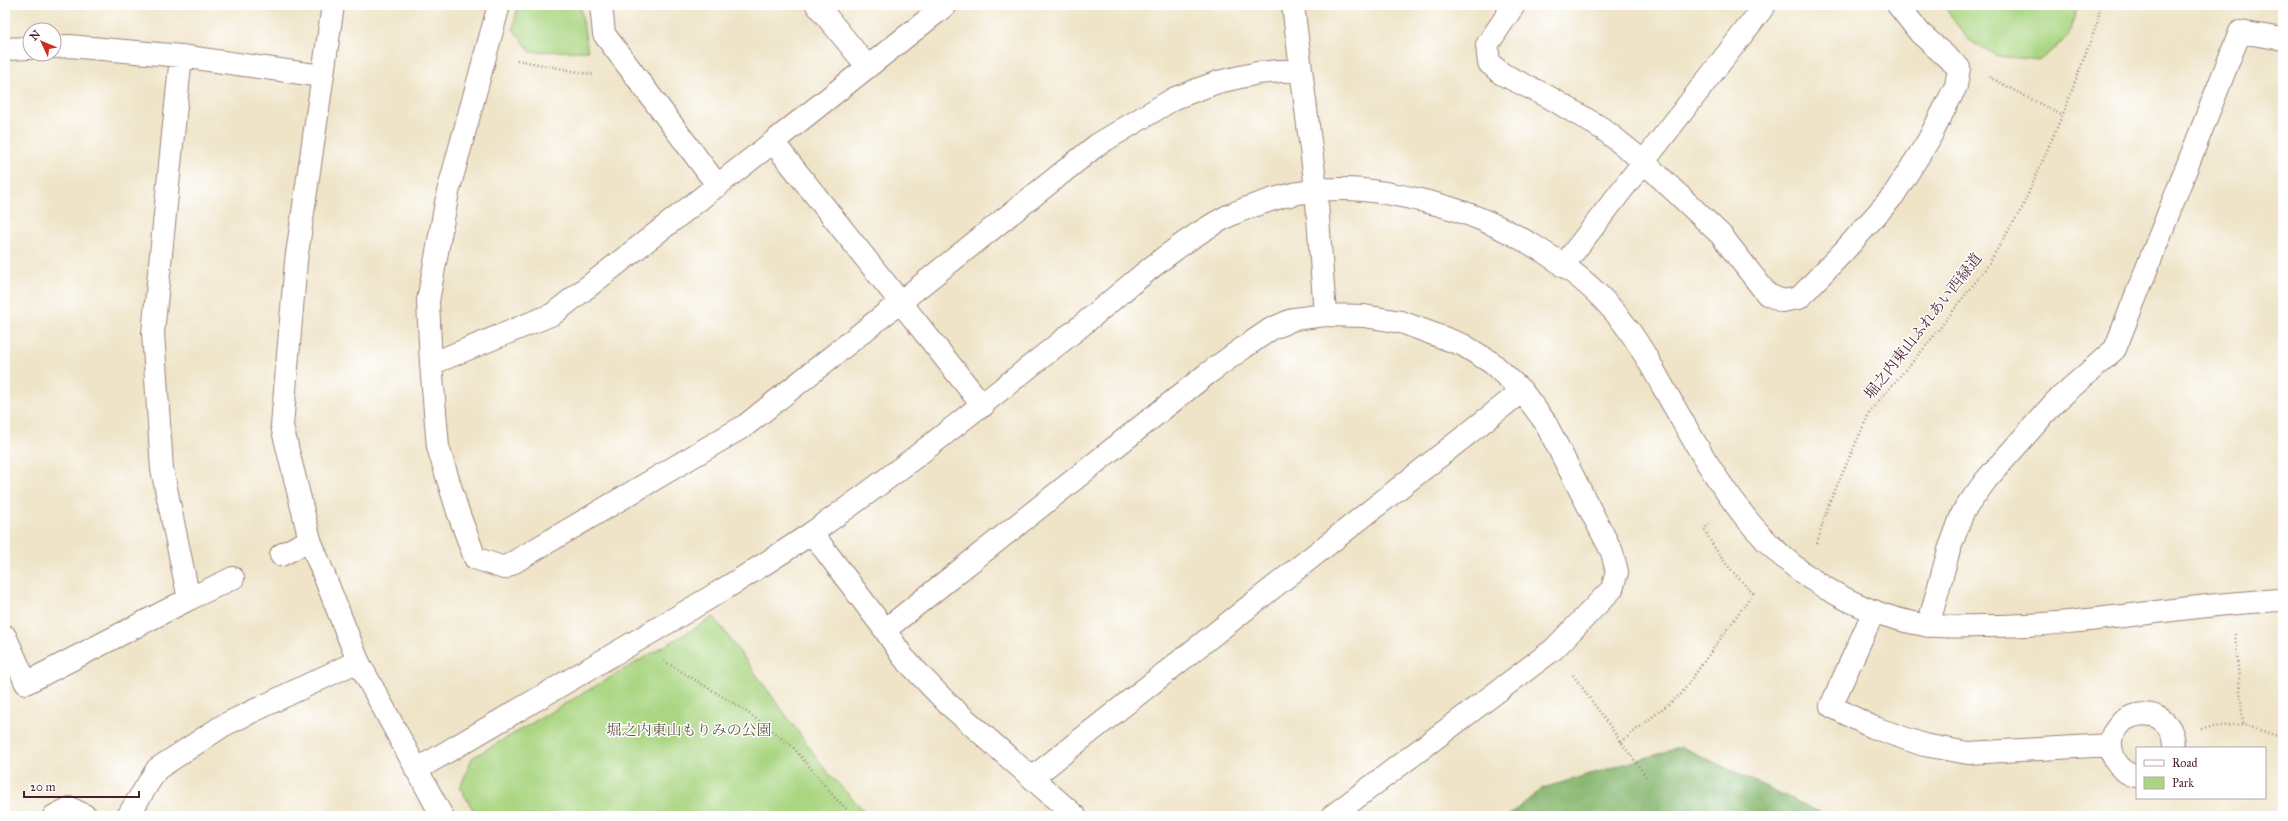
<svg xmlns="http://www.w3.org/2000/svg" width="2288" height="821" font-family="'IM FELL Great Primer','Noto Serif JP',serif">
  <rect width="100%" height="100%" fill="#fff"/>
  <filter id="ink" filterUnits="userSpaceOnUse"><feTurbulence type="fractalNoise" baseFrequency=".025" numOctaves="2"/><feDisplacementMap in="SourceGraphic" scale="8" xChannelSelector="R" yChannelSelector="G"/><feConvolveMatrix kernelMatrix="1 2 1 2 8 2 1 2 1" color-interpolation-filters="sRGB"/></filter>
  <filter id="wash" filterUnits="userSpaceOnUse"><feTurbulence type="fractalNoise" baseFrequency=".012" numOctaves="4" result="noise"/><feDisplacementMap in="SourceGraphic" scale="16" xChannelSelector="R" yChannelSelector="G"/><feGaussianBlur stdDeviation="0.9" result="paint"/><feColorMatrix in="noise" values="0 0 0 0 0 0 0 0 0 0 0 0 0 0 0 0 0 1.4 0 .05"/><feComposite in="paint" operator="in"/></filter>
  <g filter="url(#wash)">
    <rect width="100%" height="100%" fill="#efe4c8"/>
    <path fill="#aad682" stroke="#7a7a56" d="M518 5H580L588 51 531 52 513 29Z
      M1943 5H2078L2068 37 2040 60 1997 56 1967 39Z
      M714 617 829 774 869 816H477L460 788 472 758Z"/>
    <path fill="#87b770" stroke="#686b4e" d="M1682 747 1828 816H1508L1543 788Z"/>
  </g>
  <g filter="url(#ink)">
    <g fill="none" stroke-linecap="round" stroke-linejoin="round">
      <g stroke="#9c827a" stroke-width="24">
        <path id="pedestrian" d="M281 555 310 540
          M189 599 233 578"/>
      </g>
      <g stroke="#9c827a" stroke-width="24">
        <path id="minor" d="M601 5 604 34 718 186
          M817 5 867 66
          M1293 5 1301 69
          M1514 5 1487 45 1489 63 1502 74 1547 96 1603 129 1643 161 1721 235 1767 294 1782 301 1799 298 1844 251 1893 196 1928 141 1956 86 1959 68 1920 33 1898 5
          M54 47 69 46 181 56 322 76
          M5 49 30 48
          M773 142 946 5
          M1563 266 1765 5
          M431 364 428 301 448 192 499 5
          M983 406 773 142 553 314 431 364 438 447 458 512 475 558 504 568 746 425 1097 145 1175 98 1218 82 1258 73 1301 69 1316 189 1325 315
          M812 533 885 630 903 657 947 703 1075 816
          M1874 611 1831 706 1872 727 1924 745 1968 753 2111 745
          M1928 626 1949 550 1963 512 1986 480 2055 402 2115 349 2240 32 2283 39
          M885 630 1207 374 1243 348 1271 329 1294 319 1325 315 1364 316 1401 322 1463 345 1492 363 1522 391 1545 422 1612 552 1617 572 1612 589 1554 649 1332 816
          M5 636 26 683 189 599 162 469 153 333 181 56
          M2137 776C2128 775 2119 768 2115 760 2092 713 2174 692 2174 748
          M1032 778 1522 391
          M54 816 70 808 86 816
          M128 816 157 769 224 725 358 661"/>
      </g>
      <g stroke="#9c827a" stroke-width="24">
        <path id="tertiary" d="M333 5 296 261 282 426 310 540 358 661 442 816
          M416 770C490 727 564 683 638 640 696 606 754 572 810 534 902 471 988 399 1076 330 1124 291 1174 244 1228 216 1244 208 1264 202 1281 197 1332 183 1374 189 1424 201 1495 217 1577 263 1622 321 1638 341 1651 365 1663 387 1710 469 1753 553 1842 597 1867 610 1898 621 1926 625 1944 628 1964 626 1982 626 2083 627 2182 604 2283 600"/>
      </g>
      <path stroke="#9c827a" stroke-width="2.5" stroke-dasharray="1 3" stroke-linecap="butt" d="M517 60 594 75
        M1989 77 2063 116
        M1817 543 1828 506 1870 411 1926 346 1986 268 2022 208 2065 109 2098 21 2100 5
        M2235 634 2243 724
        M664 661 743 709 792 746 836 799 854 816
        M1573 675 1647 778
        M2201 728 2243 724 2283 738
        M1621 742 1681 694 1753 593C1731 571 1718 556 1704 529L1711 522"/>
      <use href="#pedestrian" stroke="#fff" stroke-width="22"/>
      <use href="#minor" stroke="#fff" stroke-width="22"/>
      <use href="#tertiary" stroke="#fff" stroke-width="22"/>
    </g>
  </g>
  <g text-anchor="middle" stroke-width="3" stroke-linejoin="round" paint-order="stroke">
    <g font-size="15" fill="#4a1f2b" stroke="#fff">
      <text transform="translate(1923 326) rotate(-52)" y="5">堀之内東山ふれあい西緑道</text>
    </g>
    <g font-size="15" fill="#675645" stroke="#fff">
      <text x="689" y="735">堀之内東山もりみの公園</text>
    </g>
  </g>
  <rect width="2288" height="821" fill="none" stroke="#fff" stroke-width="20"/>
  <rect x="2136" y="747" width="130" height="52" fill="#ffffff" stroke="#b7a5aa"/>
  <rect x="2144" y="760" width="20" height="6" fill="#ffffff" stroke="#b7a5aa"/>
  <text x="2172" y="767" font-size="12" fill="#4a1f2b">Road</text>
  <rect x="2144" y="777" width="20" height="12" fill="#aad682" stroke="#b7a5aa"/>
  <text x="2172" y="787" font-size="12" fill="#4a1f2b">Park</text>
  <g transform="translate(42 42) rotate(314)"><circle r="19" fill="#ffffff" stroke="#b7a5aa"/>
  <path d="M0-3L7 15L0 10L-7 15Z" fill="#c8321e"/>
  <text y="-6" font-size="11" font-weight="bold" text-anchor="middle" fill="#4a1f2b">N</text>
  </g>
  <path d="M24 791v6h115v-6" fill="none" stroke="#4a1f2b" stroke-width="2"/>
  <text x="30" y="791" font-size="12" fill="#4a1f2b" stroke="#ffffff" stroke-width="3" paint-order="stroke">20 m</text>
</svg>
